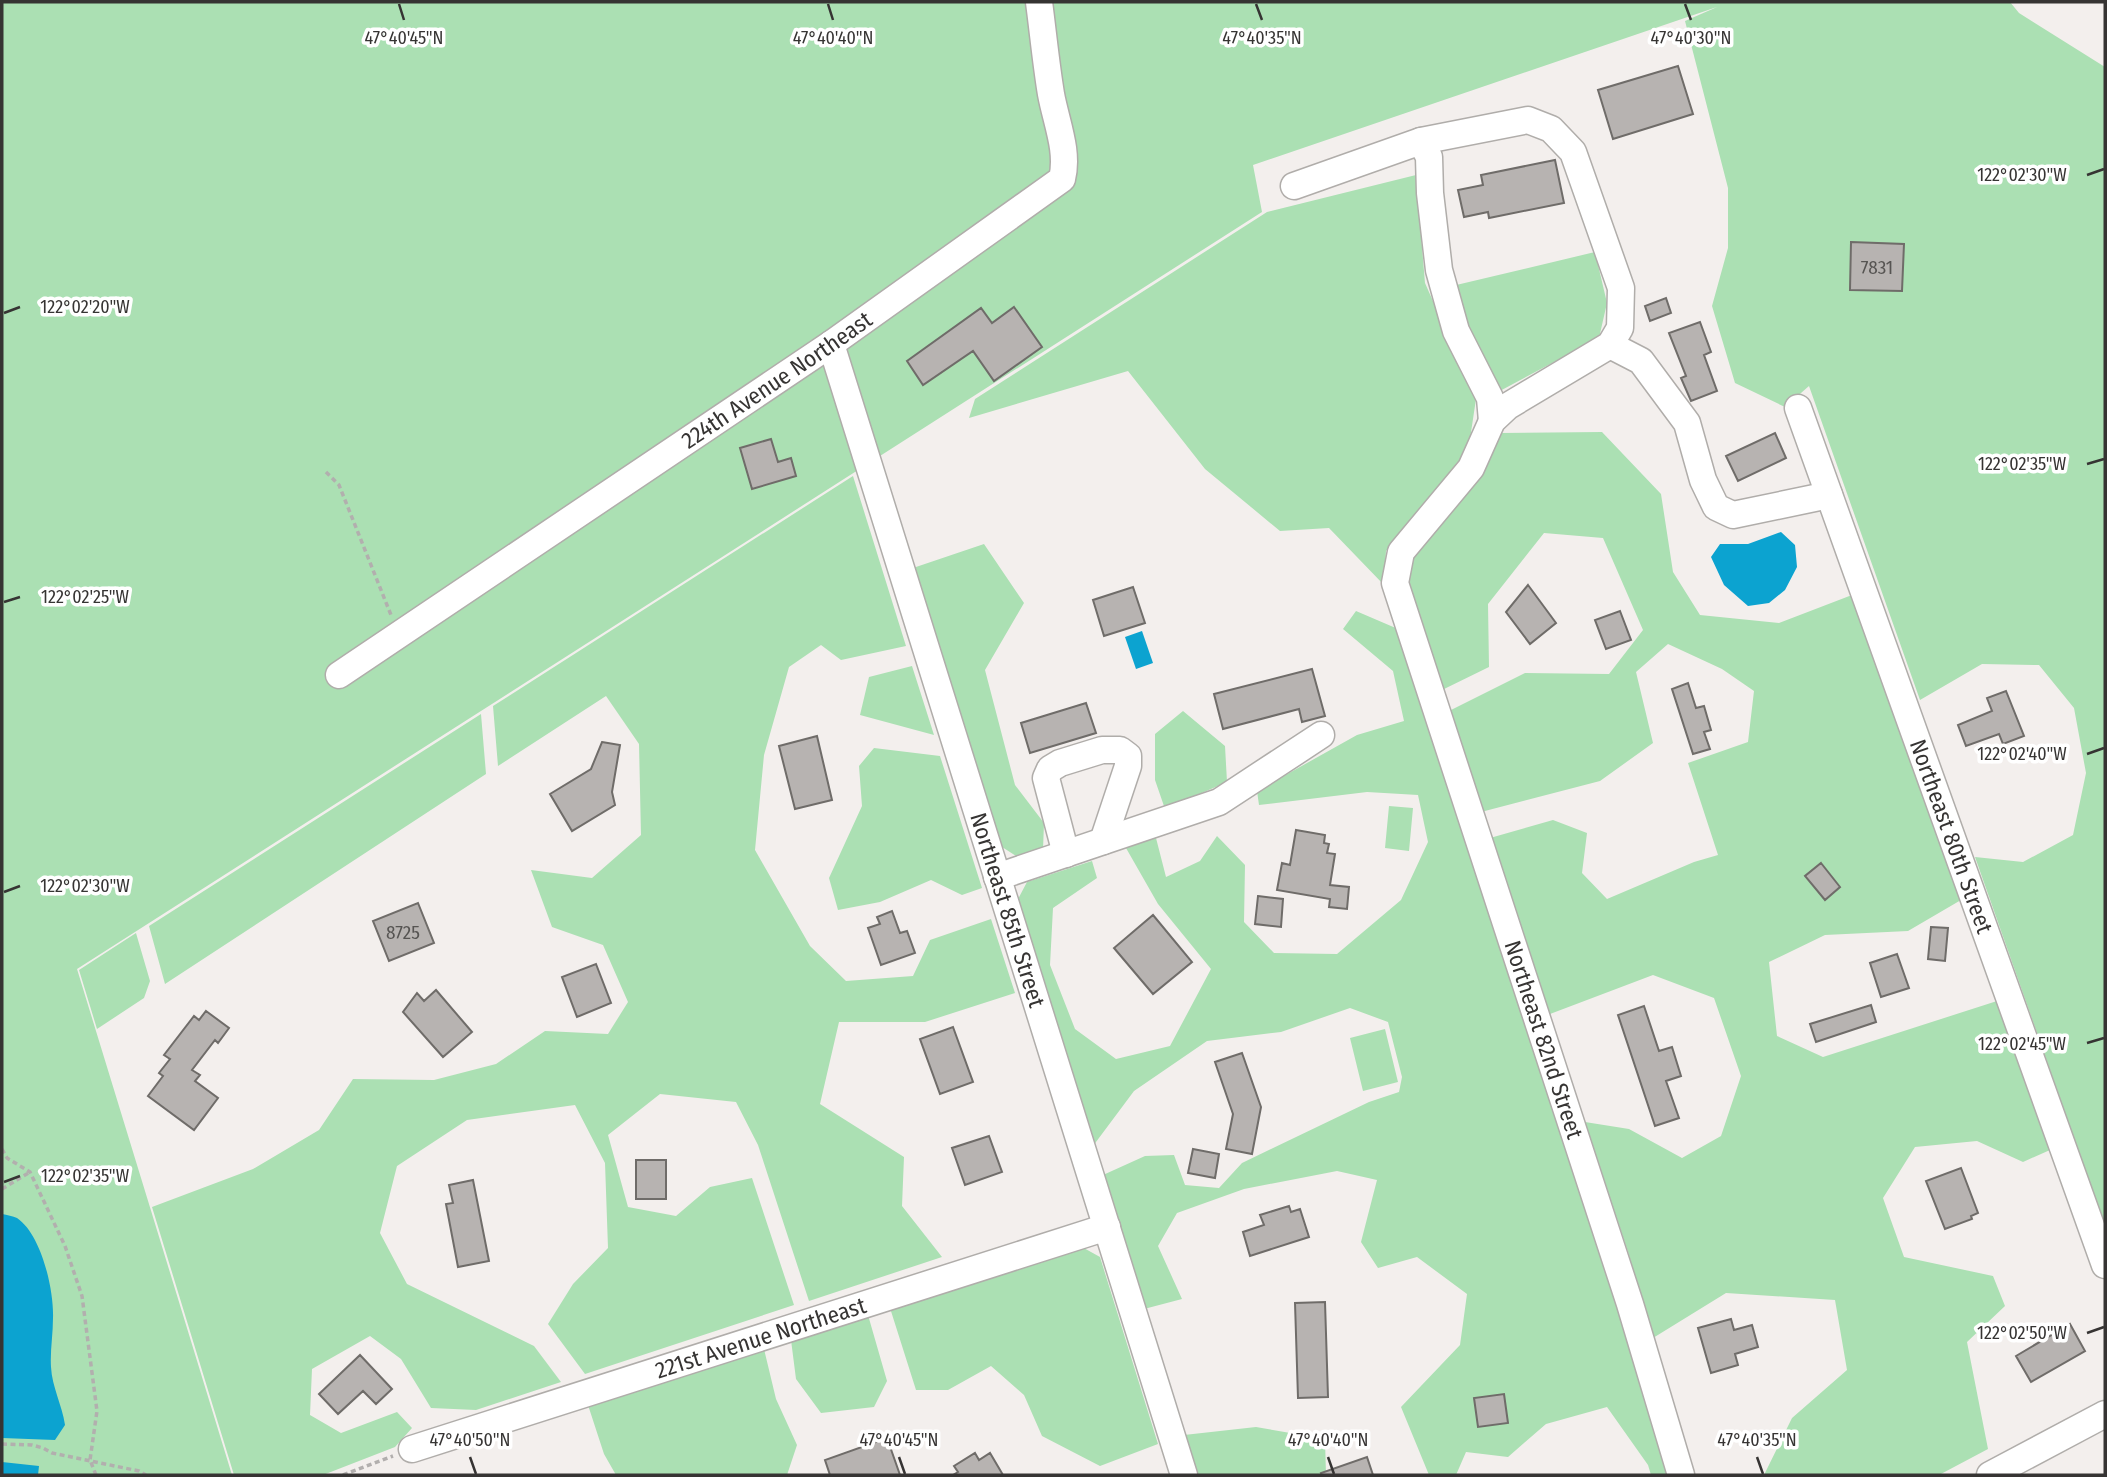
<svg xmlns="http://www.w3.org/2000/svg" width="2107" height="1477" font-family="'Fira Sans Condensed',sans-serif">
  <rect width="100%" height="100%" fill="#f3efed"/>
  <path fill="#abe0b3" d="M2 2H2010L2019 13 2105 67V1226L1975 857 2023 862 2073 835 2086 773 2074 708 2039 665 1982 664 1920 700 1809 386 1785 407 1735 383 1712 306 1728 248V188L1685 21 1717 7 1253 165 1262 212 77 969 232 1475H2Z
    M1416 175 1425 283 1476 399 1470 439 1452 477 1386 551 1384 585 1329 528 1280 531 1205 469 1128 371 969 418 975 399 1267 212Z
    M1595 252 1607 303 1599 338 1498 392 1461 323 1452 286Z
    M1602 432 1661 494 1673 572 1700 615 1779 623 1852 595 1961 900 1908 931 1825 935 1769 962 1777 1036 1823 1057 1997 1001 2050 1150 2023 1162 1977 1141 1915 1147 1883 1198 1904 1257 1993 1276 2005 1306 1967 1342 1988 1449 1939 1475H1764L1792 1418 1847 1370 1835 1300 1726 1293 1653 1338 1628 1252 1585 1122 1629 1129 1682 1158 1721 1136 1741 1076 1714 998 1653 975 1550 1014 1490 838 1553 820 1587 833 1582 873 1607 899 1694 862 1718 855 1688 763 1748 742 1754 691 1722 669 1668 644 1636 672 1653 743 1600 781 1481 812 1447 712 1525 673 1609 674 1643 630 1603 538 1544 533 1488 604 1489 667 1440 691 1405 589 1411 557 1500 433Z
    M853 476 906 646 841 660 821 645 789 667 764 755 755 850 810 946 846 981 913 976 930 940 991 919 1015 993 925 1022H839L820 1104 904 1157 902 1206 942 1257 809 1301 758 1145 736 1102 660 1094 608 1135 628 1207 676 1216 710 1187 752 1178 794 1305 585 1374 548 1324 573 1284 608 1248 605 1163 575 1105 467 1120 397 1166 380 1233 407 1284 534 1346 561 1382 476 1410 431 1408 401 1359 370 1336 312 1369 310 1415 341 1433 397 1412 412 1428 395 1447 323 1475H234L152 1207 253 1169 319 1130 353 1079 434 1080 496 1064 545 1031 608 1034 628 1002 603 945 552 927 531 870 592 878 641 835 639 744 606 696 498 766 493 706Z
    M984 544 1024 603 985 670 1015 785 1044 823 1043 850 1019 858 999 845 913 568Z
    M1356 611 1398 629 1614 1290 1670 1475H1651L1648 1465 1607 1407 1546 1424 1508 1457 1466 1452 1456 1475H1429L1401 1407 1460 1345 1467 1294 1417 1257 1378 1268 1361 1242 1377 1180 1337 1171 1244 1189 1177 1213 1158 1246 1182 1299 1144 1309 1103 1175 1145 1156 1174 1155 1185 1185 1219 1188 1242 1163 1369 1102 1399 1092 1402 1077 1388 1022 1350 1008 1281 1032 1207 1041 1134 1091 1093 1146 1017 901 1027 882 1092 861 1097 878 1053 908 1050 965 1075 1029 1116 1059 1170 1046 1211 969 1158 904 1126 848 1156 838 1166 877 1200 861 1217 836 1245 865 1244 922 1274 953 1337 954 1401 900 1428 842 1418 795 1367 792 1259 805 1257 791 1357 735 1404 721 1393 671 1343 629Z
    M912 666 934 735 860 715 869 677Z
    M1183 711 1225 746 1227 782 1165 809 1155 780V734Z
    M481 714 486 774 165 984 149 926Z
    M874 748 940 756 982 888 962 895 931 880 880 902 838 910 829 878 862 806 859 766Z
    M1389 806 1413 808 1409 851 1385 848Z
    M136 933 150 981 144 998 97 1029 79 970Z
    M1385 1029 1398 1082 1363 1091 1350 1038Z
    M1082 1247 1100 1257 1158 1444 1100 1466 1042 1436 1024 1395 991 1366 948 1390H916L890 1308Z
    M868 1315 887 1381 874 1407 821 1413 796 1379 791 1340Z
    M764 1349 776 1399 797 1445 787 1475H616L604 1454 588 1405Z
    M1256 1427 1325 1439 1326 1475H1196L1184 1435Z"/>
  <path fill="#0ca3d0" d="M1781 532 1795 545 1797 567 1785 590 1769 603 1748 606 1724 585 1711 557 1720 544H1748Z
    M1142 631 1153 663 1136 669 1125 637Z
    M2 1214C7 1215 13 1216 17 1218 42 1235 54 1291 53 1318 53 1335 50 1351 51 1367 52 1387 62 1405 65 1425L55 1440 2 1438Z
    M2 1462 39 1466 38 1475H2Z"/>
  <path fill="#b7b3b1" stroke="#6f6c69" stroke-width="2" d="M1678 66 1693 114 1613 139 1598 90Z
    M1555 160 1564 203 1489 218 1488 212 1464 217 1458 190 1483 185 1481 175Z
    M1851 242 1904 244 1902 291 1850 290Z
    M1666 298 1671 313 1650 321 1645 306Z
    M1014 307 1042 347 994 381 973 351 923 385 907 361 981 308 992 323Z
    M1700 322 1711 352 1704 355 1717 391 1691 401 1681 378 1686 376 1669 333Z
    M1775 433 1786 458 1738 481 1726 456Z
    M771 439 778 462 791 458 796 476 752 489 740 448Z
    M1528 585 1556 623 1530 644 1506 612Z
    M1133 587 1145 623 1104 636 1093 600Z
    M1620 611 1631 640 1606 649 1595 620Z
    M1312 669 1325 716 1302 722 1299 709 1223 729 1214 694Z
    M1688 683 1696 708 1704 706 1711 730 1704 732 1710 749 1693 754 1672 689Z
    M2006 691 2024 736 2003 744 1999 734 1966 746 1958 725 1992 711 1987 698Z
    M1086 703 1096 733 1030 753 1021 723Z
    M817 736 832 800 795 809 779 746Z
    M602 742 620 745 612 792 615 805 572 831 550 794 591 769Z
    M1296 830 1325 835 1324 843 1329 844 1327 853 1335 854 1330 885 1349 887 1347 909 1329 907 1330 899 1277 890 1282 863 1290 865Z
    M1821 863 1840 887 1825 900 1805 876Z
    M1258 896 1283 899 1281 927 1255 924Z
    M418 903 434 943 389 961 373 921Z
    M892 911 900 933 907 931 915 953 881 965 868 928 880 924 877 917Z
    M1153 915 1192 962 1153 994 1114 948Z
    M1931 927 1948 928 1945 961 1928 959Z
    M1897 954 1909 988 1881 997 1870 963Z
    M596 964 611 1003 577 1017 562 977Z
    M436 990 472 1032 443 1057 403 1012 417 993 424 1001Z
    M1871 1005 1876 1022 1816 1042 1810 1024Z
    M1644 1006 1659 1051 1672 1047 1681 1076 1666 1081 1679 1118 1655 1126 1618 1015Z
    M206 1011 229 1028 218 1043 215 1040 192 1070 200 1075 195 1081 218 1098 194 1130 148 1096 163 1076 159 1073 170 1059 164 1055 194 1016 199 1020Z
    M953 1027 973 1082 940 1094 920 1039Z
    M1242 1053 1261 1107 1252 1154 1226 1149 1233 1114 1215 1062Z
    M989 1136 1002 1172 965 1185 952 1148Z
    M1193 1149 1219 1154 1215 1178 1188 1173Z
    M636 1160H666V1199H636Z
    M1961 1168 1978 1213 1971 1216 1972 1219 1945 1229 1926 1181Z
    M473 1180 489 1261 458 1267 446 1204 453 1203 449 1185Z
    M1289 1206 1291 1212 1300 1209 1309 1237 1250 1256 1243 1232 1264 1225 1260 1215Z
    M1325 1302 1328 1397 1298 1398 1295 1303Z
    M1731 1319 1734 1330 1752 1325 1758 1347 1735 1354 1738 1365 1711 1373 1698 1328Z
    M2070 1324 2085 1351 2031 1382 2016 1356Z
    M360 1355 392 1389 376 1404 363 1391 338 1414 319 1394Z
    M1504 1394 1508 1423 1478 1427 1474 1398Z
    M887 1438 900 1475H830L825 1460Z
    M975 1453 979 1460 990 1453 1003 1475H953L958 1472 954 1466Z
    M1367 1457 1373 1475H1322L1321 1473Z"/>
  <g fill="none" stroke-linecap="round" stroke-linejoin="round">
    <g stroke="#b0adaa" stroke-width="29">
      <g id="minor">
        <path id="s1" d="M1421 141 1528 120 1551 129 1573 152 1621 288 1620 328 1610 345 1508 406 1492 421 1471 468 1401 552 1395 583 1630 1304 1681 1475"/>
        <path d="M1294 186 1421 141 1429 157 1430 193 1439 270 1456 331 1490 398 1492 421"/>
        <path id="s2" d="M831 344 1184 1475"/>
        <path d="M1610 345 1641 361 1687 423 1703 480 1716 507 1733 515 1829 495"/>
        <path id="s3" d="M1798 408 2105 1265"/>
        <path id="s4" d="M339 675 831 344 1062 179C1069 151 1056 122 1051 94 1046 64 1043 32 1039 2"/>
        <path d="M1066 854 1046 778 1050 769 1060 763 1102 750H1120L1128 756V766L1103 841"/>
        <path d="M997 877 1219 802 1321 735"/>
        <path id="s5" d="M412 1449 1107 1227"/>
        <path d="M1990 1475 2105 1414"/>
      </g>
    </g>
    <path stroke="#b2afae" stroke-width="3.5" stroke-dasharray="5 3.5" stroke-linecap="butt" d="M326 472 339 485 391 615
      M2 1149 7 1158 30 1172 65 1246 82 1296 97 1411 90 1460 96 1475
      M2 1189 30 1172
      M2 1444 32 1445 43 1448 52 1453 139 1471 146 1475
      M343 1475 393 1456"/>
    <use href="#minor" stroke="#fff" stroke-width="26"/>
  </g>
  <path fill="none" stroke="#363433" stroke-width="2.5" d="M399 4 404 20M828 4 833 20M1256 4 1262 20M1685 4 1691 20M2087 175 2104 169M4 313 20 307M2087 464 2104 459M4 602 20 597M2087 754 2104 748M4 892 20 886M2087 1043 2104 1038M4 1182 20 1176M2087 1333 2104 1327M470 1457 476 1474M899 1457 905 1474M1328 1457 1334 1474M1757 1457 1763 1474"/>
  <g text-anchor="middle" stroke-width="7" stroke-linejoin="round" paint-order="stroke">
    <g font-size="19" fill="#565452">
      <text x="1877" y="274">7831</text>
      <text x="403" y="939">8725</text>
    </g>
    <g font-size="23" fill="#363433" stroke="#fff">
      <text dy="8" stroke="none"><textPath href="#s4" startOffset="528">224th Avenue Northeast</textPath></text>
      <text dy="8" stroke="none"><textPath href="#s3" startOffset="455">Northeast 80th Street</textPath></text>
      <text dy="8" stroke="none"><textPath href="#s2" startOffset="593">Northeast 85th Street</textPath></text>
      <text dy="8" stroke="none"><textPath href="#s1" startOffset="1183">Northeast 82nd Street</textPath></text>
      <text dy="8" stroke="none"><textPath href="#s5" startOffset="366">221st Avenue Northeast</textPath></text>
    </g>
  </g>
  <g font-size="18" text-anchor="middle" fill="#363433" stroke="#fff" stroke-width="7" stroke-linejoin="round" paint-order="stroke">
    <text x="404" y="44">47°40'45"N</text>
    <text x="833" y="44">47°40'40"N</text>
    <text x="1262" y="44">47°40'35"N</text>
    <text x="1691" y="44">47°40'30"N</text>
    <text x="2022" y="181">122°02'30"W</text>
    <text x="85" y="313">122°02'20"W</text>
    <text x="2022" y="470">122°02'35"W</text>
    <text x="85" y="603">122°02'25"W</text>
    <text x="2022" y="760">122°02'40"W</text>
    <text x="85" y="892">122°02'30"W</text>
    <text x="2022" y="1050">122°02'45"W</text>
    <text x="85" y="1182">122°02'35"W</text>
    <text x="2022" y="1339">122°02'50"W</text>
    <text x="470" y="1446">47°40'50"N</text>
    <text x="899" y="1446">47°40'45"N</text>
    <text x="1328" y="1446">47°40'40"N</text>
    <text x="1757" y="1446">47°40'35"N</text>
  </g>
  <rect width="2107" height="1477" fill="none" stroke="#363433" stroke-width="7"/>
</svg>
